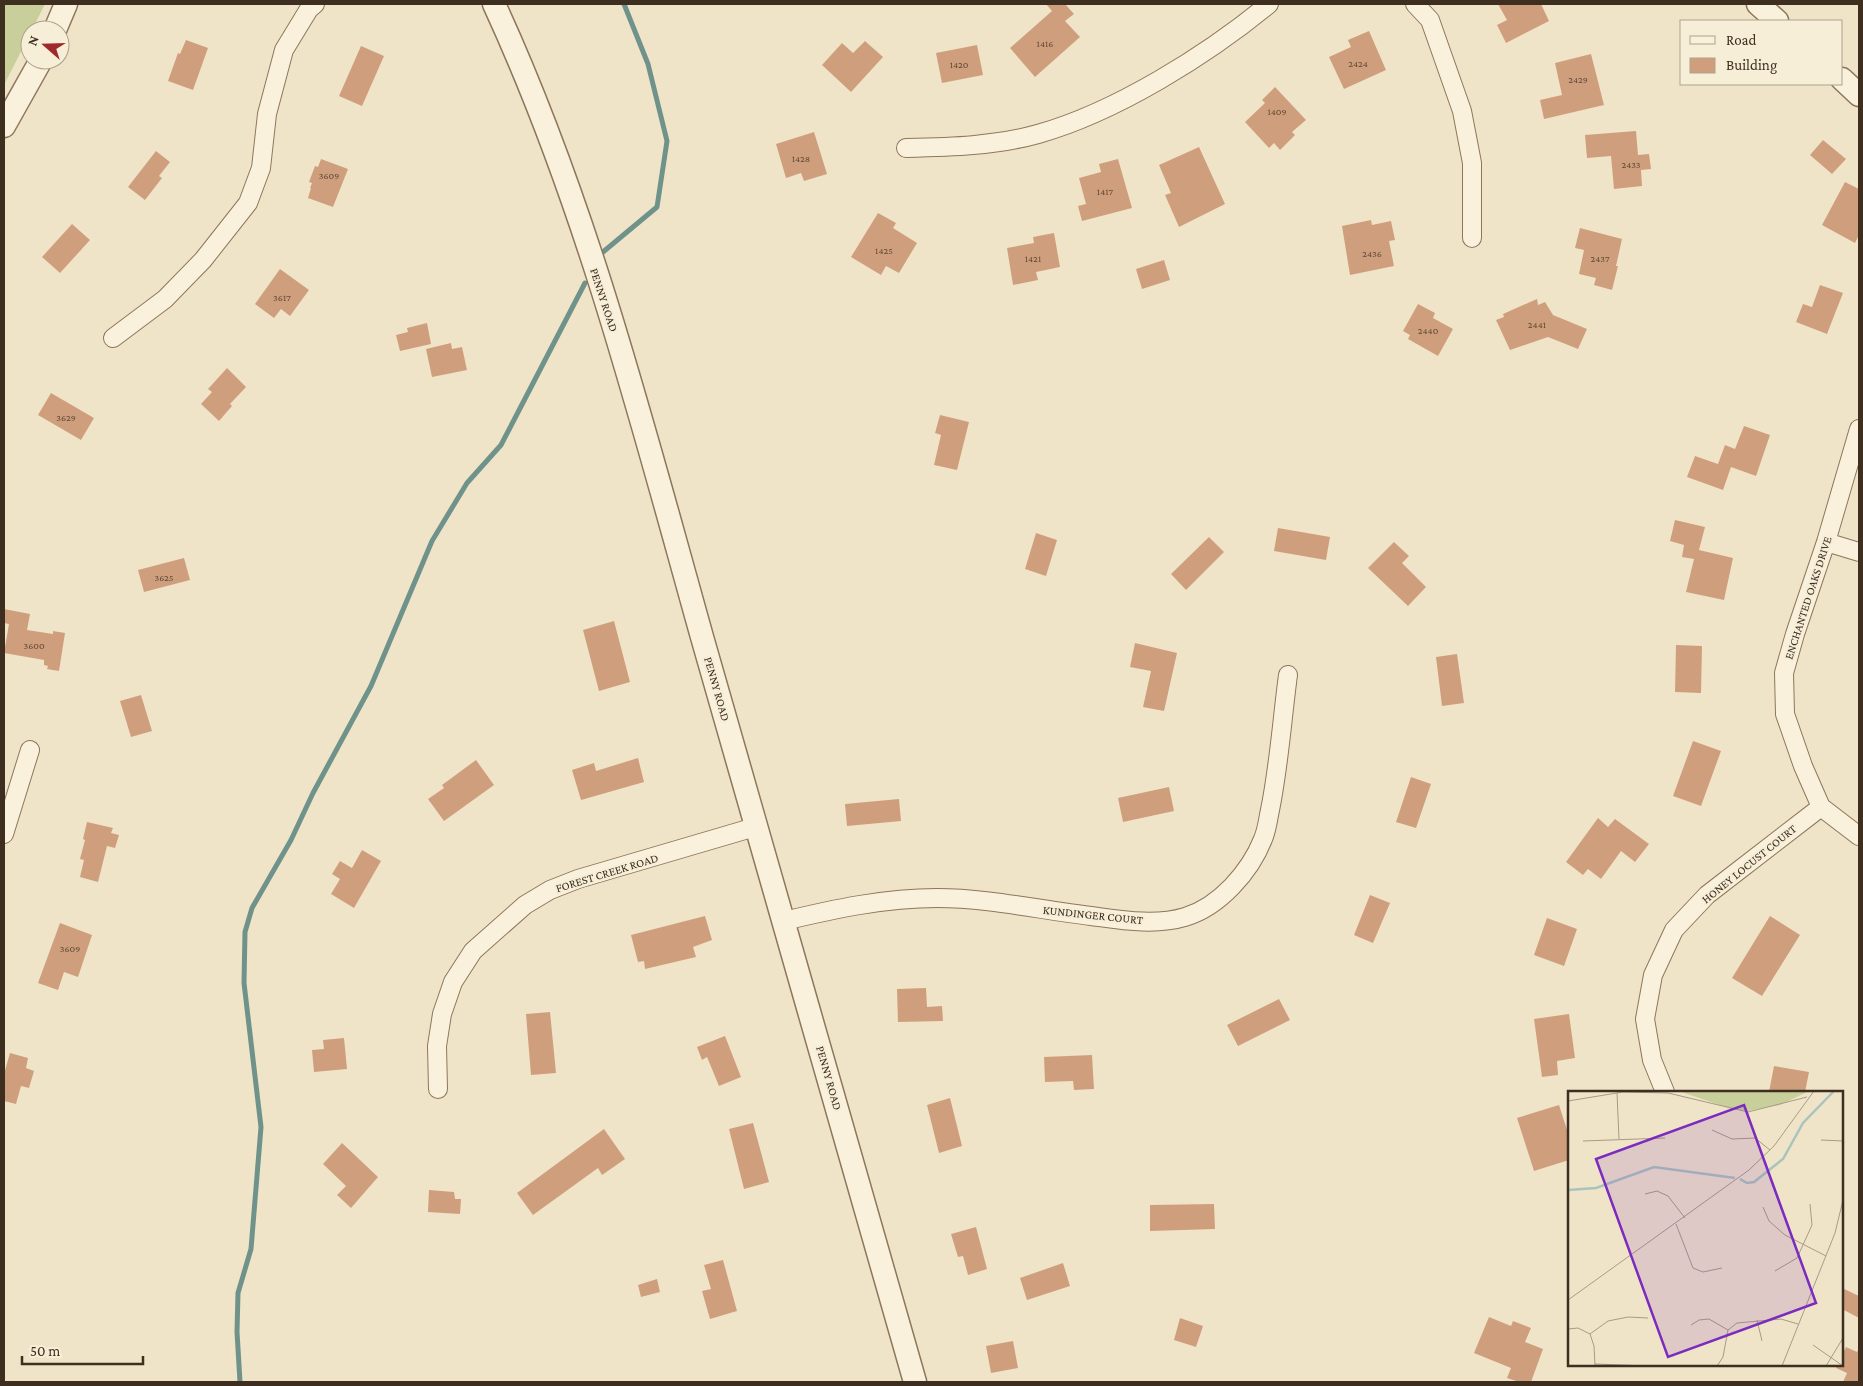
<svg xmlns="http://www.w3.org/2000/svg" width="1863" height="1386" font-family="'Crimson Pro',serif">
  <rect width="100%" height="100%" fill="#f0e4c8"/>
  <path fill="#c9cf9b" d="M4 4H45L32 30H30V34L4 85Z"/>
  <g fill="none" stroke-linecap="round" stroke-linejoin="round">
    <path stroke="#6f938a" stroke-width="5" d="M603 252 657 207 667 141 648 64 624 4
      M240 1382 237 1332 238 1293 251 1249 261 1127 244 983 245 932 252 908 291 840 313 793 371 686 432 541 467 483 501 445 585 283"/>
  </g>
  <path fill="#cf9f7d" d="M1046 4H1065L1074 14 1065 21 1080 37 1035 77 1010 48 1052 11Z
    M1498 4H1541L1549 21 1506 43 1497 25 1507 20Z
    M1369 31 1386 70 1344 89 1329 57 1351 47 1348 40Z
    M186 40 208 48 193 90 168 81 178 53 180 54Z
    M865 41 883 57 851 92 822 65 842 43 853 53Z
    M977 45 983 75 942 83 936 53Z
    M361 46 384 56 362 106 339 96Z
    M1591 54 1604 105 1544 119 1540 100 1562 95 1555 63Z
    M1275 87 1306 120 1292 132 1295 135 1280 150 1274 143 1269 148 1245 122 1265 103 1262 100Z
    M1636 131 1638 155 1649 154 1651 169 1641 170 1642 186 1614 189 1611 156 1587 158 1585 135Z
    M814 132 827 174 804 181 801 173 786 178 776 144Z
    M1823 140 1846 159 1832 174 1810 155Z
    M1199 147 1225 204 1179 227 1165 195 1171 193 1159 165Z
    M156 151 170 162 159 176 162 178 145 200 128 187Z
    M321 159 348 169 333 207 308 198 311 188H310L312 183 309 182 315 166 318 167Z
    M1118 159 1132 208 1082 221 1078 206 1086 204 1079 178 1101 172 1099 164Z
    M1845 182 1859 189V235L1855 243 1822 225Z
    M878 213 896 223 893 228 917 243 899 273 886 266 881 275 851 257Z
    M1371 220 1372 225 1391 221 1395 240 1389 241 1394 266 1350 275 1342 226Z
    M72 224 90 240 60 273 42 257Z
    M1580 228 1622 239 1616 266H1618L1612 290 1594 285 1596 278 1579 274 1584 250 1575 248Z
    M1054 233 1060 267 1036 272 1038 280 1013 285 1007 248 1034 243 1033 237Z
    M1164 260 1170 280 1142 289 1136 269Z
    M280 269 309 290 290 316 281 309 274 318 255 304Z
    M1820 285 1843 293 1827 334 1796 322 1803 304 1812 307Z
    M1537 299 1538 305 1545 302 1553 315 1587 329 1578 349 1548 337 1510 350 1496 320 1504 317 1503 314Z
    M1418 304 1435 313 1433 318 1453 329 1438 356 1408 339 1410 335 1403 331Z
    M427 323 431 344 400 351 396 335 408 332 407 328Z
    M451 343 452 349 462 347 467 370 432 377 426 349Z
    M227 368 246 387 230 404 232 406 219 421 201 404 212 392 208 389Z
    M51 393 94 418 81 440 38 415Z
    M940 415 969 422 957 470 934 465 941 435 935 433Z
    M1744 426 1770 435 1756 476 1731 467 1723 490 1687 477 1695 456 1718 464 1725 445 1735 449Z
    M1675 520 1705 527 1699 550 1733 558 1724 600 1686 592 1694 559 1682 557 1684 545 1670 541Z
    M1278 528 1330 537 1326 560 1274 551Z
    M1036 533 1057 540 1046 576 1025 569Z
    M1209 537 1224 552 1186 590 1171 574Z
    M1394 542 1409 556 1402 563 1426 587 1408 606 1368 568Z
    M184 558 190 580 144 592 138 570Z
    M4 609 30 614 27 630 53 634V631L65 633 59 671 47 669 48 666 44 665V660L4 653 9 624 4 623Z
    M614 621 630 682 599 691 583 630Z
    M1135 643 1177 653 1164 711 1143 707 1151 671 1130 667Z
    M1676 645 1702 646 1701 693 1675 692Z
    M1457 654 1464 703 1442 706 1436 657Z
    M141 695 152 731 131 737 120 701Z
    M1693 741 1721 751 1701 806 1673 796Z
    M638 758 644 782 581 800 572 770 594 763 596 771Z
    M476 760 494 785 444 821 428 799 444 788 442 785Z
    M1411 777 1431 784 1416 828 1396 822Z
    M1169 787 1174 811 1123 822 1118 798Z
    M899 799 901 821 847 826 845 804Z
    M1598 818 1608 827 1615 819 1649 844 1635 862 1621 851 1601 879 1588 869 1583 875 1566 862Z
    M87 822 113 828 111 833 119 835 115 848 107 846 98 882 80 877 84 860 80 859 85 840 83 839Z
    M362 850 381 861 354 908 331 894 340 879 332 874 340 861 352 868Z
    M1370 895 1390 903 1373 943 1354 935Z
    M705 916 712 940 693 947 696 957 645 969 644 961 638 962 631 935Z
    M1770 916 1800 935 1762 996 1732 978Z
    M1547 918 1577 929 1564 966 1534 955Z
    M60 923 92 935 78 977 64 972 58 990 38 983Z
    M926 988 927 1007 942 1006 943 1021 898 1022 897 989Z
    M1279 999 1290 1020 1238 1046 1227 1025Z
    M550 1012 556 1073 531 1075 526 1014Z
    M1569 1014 1575 1058 1557 1061 1558 1075 1542 1077 1534 1019Z
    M725 1036 741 1077 719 1086 707 1057 702 1060 697 1047Z
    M344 1038 347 1069 314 1072 312 1050 324 1049 323 1040Z
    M10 1053 28 1058 26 1068 34 1071 29 1088 21 1086 16 1104 4 1101V1074Z
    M1092 1055 1094 1089 1074 1090 1073 1081 1045 1082 1044 1057Z
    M1774 1066 1809 1072 1805 1092H1769Z
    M950 1098 962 1146 939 1153 927 1105Z
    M1559 1105 1569 1136V1160L1534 1171 1517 1118Z
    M753 1123 769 1182 744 1189 729 1129Z
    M604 1129 625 1159 602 1175 598 1168 533 1215 517 1193Z
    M342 1143 378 1177 351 1208 337 1195 346 1186 323 1164Z
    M429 1190 454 1192 455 1199H461L460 1214 428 1212Z
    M1214 1204 1215 1229 1150 1231V1205Z
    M976 1227 987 1269 968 1275 963 1256 958 1257 951 1234Z
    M723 1260 737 1311 710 1319 702 1291 711 1289 704 1265Z
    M1063 1263 1070 1286 1027 1300 1020 1278Z
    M657 1279 660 1292 641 1297 638 1285Z
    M1842 1288 1859 1296V1318L1842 1309Z
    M1489 1317 1511 1326 1513 1321 1531 1328 1525 1342 1543 1349 1531 1382H1519L1507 1378 1511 1368 1474 1353Z
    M1180 1318 1203 1326 1196 1347 1174 1340Z
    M1013 1341 1018 1368 991 1373 986 1346Z
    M1846 1347 1857 1352 1859 1348V1382H1843L1847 1373 1836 1368 1837 1365H1842V1355Z"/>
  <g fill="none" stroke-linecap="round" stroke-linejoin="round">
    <g stroke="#8d765c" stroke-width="20">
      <path id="minor" d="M1415 4 1430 20 1462 111 1472 163V238
        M906 148C951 147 995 146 1038 134 1116 112 1207 55 1269 4
        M113 338 165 299 203 260 248 203 261 168 267 114 284 50 309 9 315 4
        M1859 429 1826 542 1795 634 1784 673 1785 714 1803 766 1821 807 1859 836
        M1826 542 1859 552
        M4 834 30 750
        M784 921C834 909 885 898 937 898 988 898 1040 910 1091 916 1121 920 1155 926 1185 917 1219 907 1250 872 1263 839 1267 830 1268 819 1270 810 1279 766 1282 720 1288 675
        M438 1089 437 1046 442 1014 453 982 473 951 525 905 550 890 578 879 755 827
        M1665 1092 1652 1060 1645 1019 1653 975 1674 930 1707 895 1821 807"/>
    </g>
    <g stroke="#8d765c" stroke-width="25">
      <path id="tertiary" d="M494 4C587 205 642 423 702 637 772 885 845 1134 915 1382
        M1758 4 1777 21
        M55 30 66 4
        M1842 79 1859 95
        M4 126 41 60"/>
    </g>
    <use href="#minor" stroke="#faf1dc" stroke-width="18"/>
    <use href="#tertiary" stroke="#faf1dc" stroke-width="22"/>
  </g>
  <g text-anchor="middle" stroke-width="4.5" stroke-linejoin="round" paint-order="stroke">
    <g font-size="10" fill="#624a37">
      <text x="1045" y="47">1416</text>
      <text x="1358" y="67">2424</text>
      <text x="959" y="68">1420</text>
      <text x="1578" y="83">2429</text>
      <text x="1277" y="115">1409</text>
      <text x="801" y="162">1428</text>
      <text x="1631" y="168">2433</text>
      <text x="329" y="179">3609</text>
      <text x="1105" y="195">1417</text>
      <text x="884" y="254">1425</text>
      <text x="1372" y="257">2436</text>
      <text x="1033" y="262">1421</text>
      <text x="1600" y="262">2437</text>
      <text x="282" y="301">3617</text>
      <text x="1537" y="328">2441</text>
      <text x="1428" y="334">2440</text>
      <text x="66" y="421">3629</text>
      <text x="164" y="581">3625</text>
      <text x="34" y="649">3600</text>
      <text x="70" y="952">3609</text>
    </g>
    <g font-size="12" fill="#3d2e20" stroke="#f7eed8">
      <text transform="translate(604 300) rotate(72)" y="4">PENNY ROAD</text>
      <text transform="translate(1808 598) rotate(-72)" y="4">ENCHANTED OAKS DRIVE</text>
      <text transform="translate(717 689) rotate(74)" y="4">PENNY ROAD</text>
      <text transform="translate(1749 864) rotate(-39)" y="4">HONEY LOCUST COURT</text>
      <text transform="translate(607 873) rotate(-17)" y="4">FOREST CREEK ROAD</text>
      <text transform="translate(1093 915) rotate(6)" y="4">KUNDINGER COURT</text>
      <text transform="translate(829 1078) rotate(74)" y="4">PENNY ROAD</text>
    </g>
  </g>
  <g transform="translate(1568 1091)">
    <rect width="275" height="275" fill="#f0e4c8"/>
    <path d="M111 0H241L212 14 180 20 163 18Z" fill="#c9cf9b"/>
    <path fill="none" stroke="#a9c4bc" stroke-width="2.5" d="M172 88 179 92 186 91 215 68 235 32 266 0M0 99 28 97 86 76 167 87"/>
    <path fill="none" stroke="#a89b85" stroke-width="1" d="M49 2 51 48M0 10 55 1 100 2 180 21 239 6M144 39 164 48 187 47 202 59M253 49 275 50M15 50 97 47M77 103 89 100 100 105 117 127M195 116 201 130 217 144 258 165M108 133 125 177 135 181 154 177M207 180 229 167 244 134 242 113M0 209 181 79 206 55 246 0M189 229 194 250M123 234 131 229 141 228 160 239M0 238 10 237 22 243 26 255 27 275M22 243 40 230 60 226 80 227M245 254 275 275M27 273 81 275M149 275 155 266 160 239 169 232 213 228 230 233M214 275 267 142 275 109M258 275 275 247"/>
    <path fill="#7b2cbf" fill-opacity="0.15" stroke="#7b2cbf" stroke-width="2.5" d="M176 14 248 212 100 266 28 68Z"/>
    <rect width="275" height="275" fill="none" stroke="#3d2e20" stroke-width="2.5"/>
  </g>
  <rect width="1863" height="1386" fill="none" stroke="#3d2e20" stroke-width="10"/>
  <rect x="1680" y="20" width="162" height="65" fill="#f7eed8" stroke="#ada18e"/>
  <rect x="1690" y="36" width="25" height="8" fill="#faf1dc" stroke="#ada18e"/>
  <text x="1726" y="45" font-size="15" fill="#3d2e20">Road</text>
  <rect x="1690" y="58" width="25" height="15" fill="#cf9f7d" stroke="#ada18e"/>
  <text x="1726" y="70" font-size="15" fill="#3d2e20">Building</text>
  <g transform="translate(45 45) rotate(290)"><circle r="24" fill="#f7eed8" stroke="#ada18e"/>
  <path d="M0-4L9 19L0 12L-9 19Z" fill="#9e2a2b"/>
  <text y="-8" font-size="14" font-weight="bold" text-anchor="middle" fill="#3d2e20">N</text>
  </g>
  <path d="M22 1356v8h121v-8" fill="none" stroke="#3d2e20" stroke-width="2.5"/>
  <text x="30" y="1356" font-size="15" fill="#3d2e20" stroke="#f7eed8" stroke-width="4" paint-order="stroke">50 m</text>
</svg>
